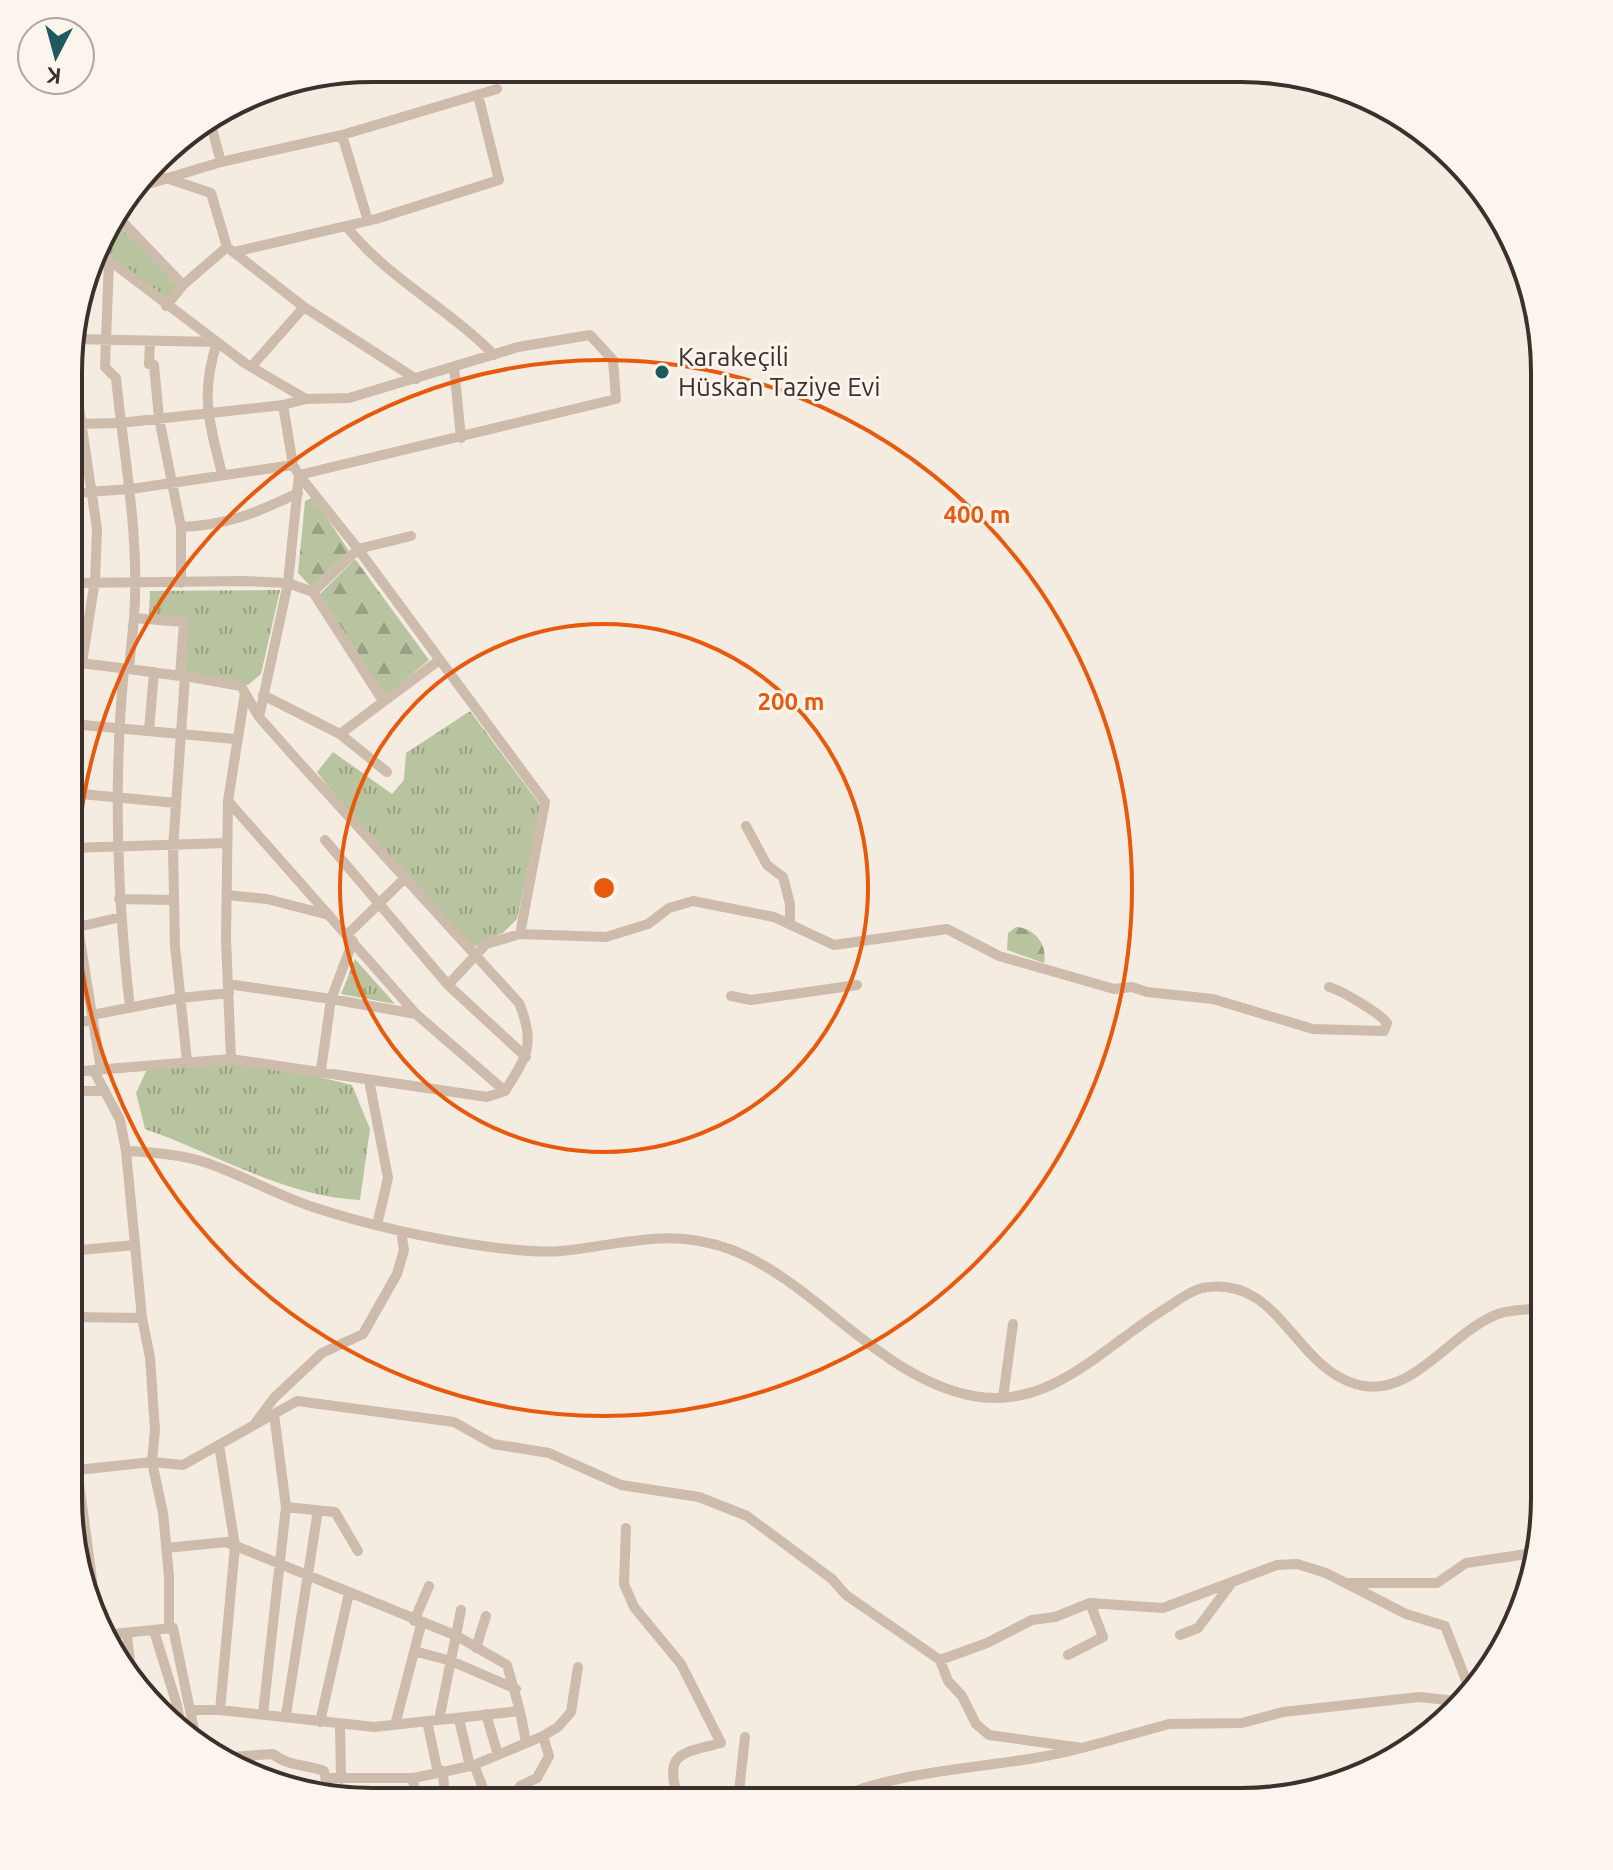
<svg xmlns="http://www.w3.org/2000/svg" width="1613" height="1870" font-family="Ubuntu,sans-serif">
  <defs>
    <pattern id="forest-firs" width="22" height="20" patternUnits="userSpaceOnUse" patternTransform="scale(2)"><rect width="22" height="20" fill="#b8c4a0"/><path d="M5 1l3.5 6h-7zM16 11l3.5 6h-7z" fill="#97a083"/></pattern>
    <pattern id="park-tufts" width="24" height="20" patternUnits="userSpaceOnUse" patternTransform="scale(2)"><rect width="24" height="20" fill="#b8c4a0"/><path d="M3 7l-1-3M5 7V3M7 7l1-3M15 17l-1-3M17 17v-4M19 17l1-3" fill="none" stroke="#97a083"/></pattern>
  </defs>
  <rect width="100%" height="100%" fill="#f4ebe1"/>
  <path fill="url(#forest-firs)" d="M313 497 349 551 311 587 298 573 305 501Z
    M355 559 429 660 385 696 320 594Z
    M1016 927C1034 928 1048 944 1044 963L1007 950 1008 933Z"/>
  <path fill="url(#park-tufts)" d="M110 218 180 284 164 300 99 246Z
    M280 590 261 674 248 685 185 672 188 619 149 615 150 591Z
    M470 711 541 806 517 919 504 932 474 947 339 801 317 772 333 752 392 794 404 780 406 753Z
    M355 959 395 1004 341 994Z
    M228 1062 307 1074 352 1085 370 1129 360 1200C286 1197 214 1153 145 1129L136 1093 148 1067Z"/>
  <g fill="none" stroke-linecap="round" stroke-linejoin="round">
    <path stroke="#cdbbac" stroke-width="10" d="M210 121 221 162
      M342 135 368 221
      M166 178 211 193 227 247 304 307 416 379
      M135 188 221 162 342 135 497 89
      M114 213 183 285
      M346 226C387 278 448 308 494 355
      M97 251 246 364 306 399
      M234 252 376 219 499 180 478 95
      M109 261 105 367 116 378C124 459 140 536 134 618
      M166 306 183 285 227 247
      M74 339 217 342C200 396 209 421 222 474
      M150 343 149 364 154 365 159 418 181 527V583
      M251 367 304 307
      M454 367 461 438
      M74 374 97 529 95 580 82 663
      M283 405 293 465 299 475 358 549 545 802 520 934
      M73 424 120 423 283 405 306 399 349 398 518 347 590 335 613 360 616 399 299 475 288 583 259 717
      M73 493 131 489 293 465
      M181 527C228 525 256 513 298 493
      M72 583 242 581 288 583 313 592 383 701
      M313 592 358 549 411 536
      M72 662 129 669 134 618 184 622 180 676H185L173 848 175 946 187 1061
      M124 669C113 783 117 895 130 1008
      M129 669 180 676
      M185 676 241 686 245 693
      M72 683 74 662
      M263 695 340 734 438 661
      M72 724 235 739
      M149 730 154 672
      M340 734 387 772
      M71 793 176 803
      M228 801 226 939 231 1059
      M746 826 767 865 783 877 790 904V925
      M325 840 448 985 526 1057
      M71 848 225 843
      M227 895 267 899 329 915
      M119 899 173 900
      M348 934 403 880
      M228 984 331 999 353 941
      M448 985 486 944 520 934 606 937 648 924 669 908 693 901 774 917 834 945 947 929 999 956 1114 989 1132 987 1147 992 1213 999 1313 1029 1384 1031 1387 1023C1381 1014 1341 990 1329 987
      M731 996 751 1000 857 985
      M92 1015 78 927 121 917
      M93 1020 101 1070
      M70 1024 93 1020 92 1015 180 998 229 993
      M321 1070 331 999 416 1014 505 1091C527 1056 536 1044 519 1003L298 761 259 717 245 693 228 801 416 1014
      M94 1071 120 1120 126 1151 142 1318 150 1357 155 1430 152 1462 163 1513 169 1576V1628
      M70 1072 231 1059 487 1097 505 1091
      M369 1080 388 1178 377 1225
      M70 1091H105
      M126 1151C152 1152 179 1154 204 1162 241 1174 276 1195 313 1207 371 1226 431 1239 490 1247 513 1250 539 1253 561 1251 623 1245 670 1226 732 1250 817 1283 879 1378 973 1396 1052 1411 1107 1343 1168 1307 1178 1300 1190 1291 1202 1288 1279 1274 1292 1364 1355 1384 1412 1401 1448 1333 1498 1314 1511 1309 1530 1310 1544 1308
      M69 1251 135 1245
      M69 1317 142 1318
      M1003 1398 1013 1324
      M68 1401 98 1624
      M274 1414 286 1507 335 1512 358 1551
      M254 1425 274 1398 322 1353 363 1334 397 1274 404 1250 401 1231
      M68 1471 152 1462 183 1465 297 1401 454 1422 493 1444 549 1453 621 1485 699 1497 747 1516 832 1579 846 1595 940 1660 987 1643 1032 1620 1055 1617 1090 1603 1163 1608 1277 1565 1297 1564 1326 1573 1406 1614 1445 1626 1471 1693
      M626 1528 624 1584 634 1607 681 1664 721 1743C680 1753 663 1753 679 1801
      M166 1548 226 1542 457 1636 507 1665 520 1711 374 1727 220 1710
      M1345 1583H1437L1466 1563 1534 1553
      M414 1621 429 1586
      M154 1631 177 1705 182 1732
      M103 1635 173 1628 197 1744
      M127 1635 132 1680
      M1180 1635 1198 1628 1230 1585
      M476 1648 486 1616
      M414 1651 451 1661 516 1689
      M1068 1655 1103 1637 1090 1603
      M190 1710H220L235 1546 219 1445
      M520 1711 526 1742
      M263 1714 286 1507
      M486 1714 498 1755
      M286 1715 318 1510
      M459 1719 470 1766
      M439 1720 461 1610
      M427 1721 437 1768 443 1772 445 1801
      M320 1722 349 1593
      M340 1725 341 1779
      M395 1725 421 1625
      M1082 1748 1169 1724 1242 1723 1283 1712 1419 1697 1465 1702
      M216 1758 273 1754C289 1767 305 1764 324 1771L329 1795
      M474 1765 488 1801
      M328 1778H413L443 1772 474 1765 543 1736 558 1727 571 1712 578 1667
      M413 1778 416 1801
      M513 1801 520 1786 537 1778 549 1756 543 1736
      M709 1801 739 1790
      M738 1801 745 1737
      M830 1801C908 1765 1000 1770 1082 1748L989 1735 976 1724 962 1696 948 1681 940 1660"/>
  </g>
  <g fill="none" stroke="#e8590c" stroke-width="4">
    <circle cx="604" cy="888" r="264"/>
    <circle cx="604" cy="888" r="528"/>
  </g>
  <circle fill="#1f5a5e" stroke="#fbf5ee" stroke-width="3" cx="662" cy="372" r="8"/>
  <g text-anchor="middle" stroke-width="6" stroke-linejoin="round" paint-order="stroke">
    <g font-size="26" fill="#3b302b" stroke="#fbf5ee" text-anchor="start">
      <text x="678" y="366">Karakeçili<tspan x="678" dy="30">Hüskan Taziye Evi</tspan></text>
    </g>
  </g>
  <path d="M0 0H1613V1870H0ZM372 82H1241A290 290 0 0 1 1531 372V1498A290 290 0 0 1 1241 1788H372A290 290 0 0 1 82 1498V372A290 290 0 0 1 372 82Z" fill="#fbf5ee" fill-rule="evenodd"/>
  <path fill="none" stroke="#3b302b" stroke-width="4" d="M372 82H1241A290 290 0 0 1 1531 372V1498A290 290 0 0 1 1241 1788H372A290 290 0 0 1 82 1498V372A290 290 0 0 1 372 82Z"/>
  <circle cx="604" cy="888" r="12" fill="#e8590c" stroke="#fbf5ee" stroke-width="4"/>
  <g font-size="24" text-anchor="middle" font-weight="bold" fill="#e8590c" stroke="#fbf5ee" stroke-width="6" stroke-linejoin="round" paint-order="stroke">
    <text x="977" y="523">400 m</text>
    <text x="791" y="710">200 m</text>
  </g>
  <g transform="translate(56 56) rotate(186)"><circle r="38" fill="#fbf5ee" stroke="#aea6a0" stroke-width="2"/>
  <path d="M0-6L14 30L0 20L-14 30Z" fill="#1f5a5e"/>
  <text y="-12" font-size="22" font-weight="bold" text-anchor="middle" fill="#3b302b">K</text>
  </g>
</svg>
